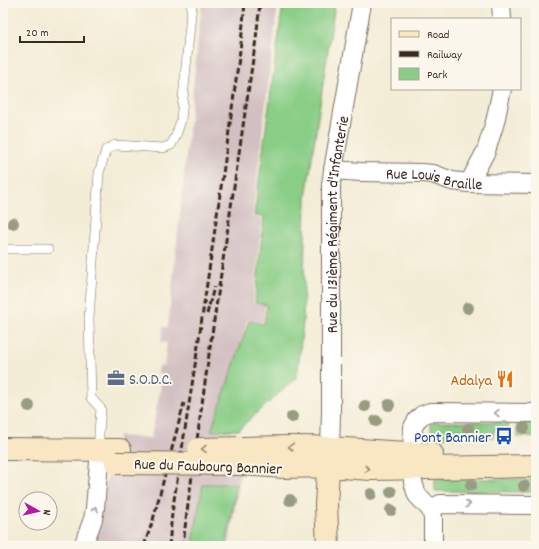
<svg xmlns="http://www.w3.org/2000/svg" width="539" height="549" font-family="Dekko,sans-serif">
  <rect width="100%" height="100%" fill="#fbf7ec"/>
  <filter id="ink" filterUnits="userSpaceOnUse"><feTurbulence type="fractalNoise" baseFrequency=".025" numOctaves="2"/><feDisplacementMap in="SourceGraphic" scale="8" xChannelSelector="R" yChannelSelector="G"/><feConvolveMatrix kernelMatrix="1 2 1 2 8 2 1 2 1" color-interpolation-filters="sRGB"/></filter>
  <filter id="wash" filterUnits="userSpaceOnUse"><feTurbulence type="fractalNoise" baseFrequency=".012" numOctaves="4" result="noise"/><feDisplacementMap in="SourceGraphic" scale="16" xChannelSelector="R" yChannelSelector="G"/><feGaussianBlur stdDeviation="0.9" result="paint"/><feColorMatrix in="noise" values="0 0 0 0 0 0 0 0 0 0 0 0 0 0 0 0 0 1.4 0 .05"/><feComposite in="paint" operator="in"/></filter>
  <g filter="url(#wash)">
    <rect width="100%" height="100%" fill="#f3ecd6"/>
    <path fill="#d2bfc1" d="M202 3H278L252 217 262 219 253 304 265 305 263 322 247 320 217 439 243 438 239 483 229 546H92L106 482 119 436 151 438 163 374 158 373 159 366H164L167 343 161 342 163 327H168Z"/>
    <path fill="#89cd86" stroke="#627c52" d="M283 3H335L306 198 303 322 297 377 238 430 211 431 249 321 264 324 267 305 255 303 264 217 254 216Z
      M431 422H508V430H494L493 437H431Z
      M536 422V436L517 437V423Z
      M435 479H536V492L435 491Z
      M203 484H237L226 546H193L195 531Z"/>
  </g>
  <g filter="url(#ink)">
    <g fill="none" stroke-linecap="round" stroke-linejoin="round">
      <g stroke="#7b6e5e" stroke-width="10">
        <path id="lane" d="M3 249H48
          M99 451V431L101 409 91 398 89 319 99 173 106 150 115 145 163 148 171 145 176 136 181 120 192 3"/>
      </g>
      <g stroke="#7b6e5e" stroke-width="20">
        <g id="street">
          <path d="M501 3 502 19"/>
          <path id="s1" d="M333 170 361 172 422 173 433 174 452 181 469 183 536 184"/>
          <path d="M469 183 486 151 495 122 502 89"/>
          <path id="s2" d="M330 448 331 413V185L333 170 362 3"/>
          <path d="M431 510 417 495 413 482 412 453 413 427 417 420 422 415 430 412 536 413"/>
          <path d="M431 510 440 504 536 505"/>
          <path d="M431 510 433 518V546"/>
          <path d="M83 546 93 519 95 508 99 462"/>
        </g>
      </g>
      <g stroke="#7b6e5e" stroke-width="24">
        <path id="secondary" d="M243 448C272 447 301 446 330 448 364 450 398 453 432 454
          M3 449 120 450
          M242 464 284 467 328 466 371 469 536 466
          M328 546 326 505 329 453"/>
      </g>
      <use href="#lane" stroke="#fff" stroke-width="9"/>
      <use href="#street" stroke="#fff" stroke-width="18"/>
      <use href="#secondary" stroke="#f9e7c3" stroke-width="22"/>
      <path stroke="#3b2a1e" stroke-width="3" stroke-dasharray="6 3" stroke-linecap="butt" d="M207 314 214 287
        M144 546 153 520 184 403
        M169 546 172 513 196 359 225 160 241 43 245 3
        M183 546 186 519 208 361 256 39 260 3"/>
      <g stroke="#7b6e5e" stroke-width="24" stroke-linecap="butt">
        <path id="secondary-bridge" d="M199 449 243 448
          M116 463 242 464"/>
      </g>
      <use href="#secondary-bridge" stroke="#f9e7c3" stroke-width="22"/>
    </g>
    <g fill="#9a9c82">
      <circle cx="13" cy="223" r="6"/>
      <circle cx="468" cy="308" r="6"/>
      <circle cx="389" cy="405" r="6"/>
      <circle cx="29" cy="406" r="6"/>
      <circle cx="365" cy="406" r="6"/>
      <circle cx="292" cy="417" r="6"/>
      <circle cx="376" cy="421" r="6"/>
      <circle cx="524" cy="428" r="6"/>
      <circle cx="468" cy="429" r="6"/>
      <circle cx="471" cy="485" r="6"/>
      <circle cx="524" cy="486" r="6"/>
      <circle cx="391" cy="492" r="6"/>
      <circle cx="371" cy="494" r="6"/>
      <circle cx="290" cy="500" r="6"/>
      <circle cx="391" cy="510" r="6"/>
    </g>
    <defs><path id="oneway-chevron" d="M-2-3.5L2.5 0L-2 3.5" fill="none" stroke-width="1.6" stroke-linecap="round" stroke-linejoin="round"/></defs>
    <g stroke="#a79f9a">
      <use href="#oneway-chevron" transform="translate(497 413) rotate(-179)"/>
      <use href="#oneway-chevron" transform="translate(468 504)"/>
      <use href="#oneway-chevron" transform="translate(95 509) rotate(-80)"/>
    </g>
    <g stroke="#9a8870">
      <use href="#oneway-chevron" transform="translate(291 447) rotate(-179)"/>
      <use href="#oneway-chevron" transform="translate(204 449) rotate(179)"/>
      <use href="#oneway-chevron" transform="translate(367 469) rotate(2)"/>
    </g>
  </g>
  <defs>
    <g id="office-bare" transform="scale(1.38)"><path d="M-6-3h4V-5.5h4V-3h4V5H-6ZM-1-4.5V-3h2v-1.5ZM-6 0V1H6V0Z" fill="#5c6f8a" stroke="#fbf7ec" stroke-width="2.5" paint-order="stroke"/></g>
    <g id="restaurant-bare" transform="scale(1.38)"><path d="M-5-6h1v4h1v-4h1v4h1v-4h1v5L-1.5 .5V6h-2V.5L-5-1ZM5-6V6H3V1.5H1.5Q1.5-4 5-6Z" fill="#e8710a" stroke="#fbf7ec" stroke-width="2.5" paint-order="stroke"/></g>
    <g id="bus-bare" transform="scale(1.38)"><path d="M-5-6H5V4H4V6H2V4H-2V6H-4V4H-5ZM-3.5-4V0h7V-4ZM-3.5 1.2v1.5H-2V1.2ZM2 1.2v1.5H3.5V1.2Z" fill="#1a4fb4" stroke="#fbf7ec" stroke-width="2.5" paint-order="stroke"/></g>
  </defs>
  <g fill-rule="evenodd">
    <use href="#office-bare" x="116" y="378"/>
    <use href="#restaurant-bare" x="505" y="379"/>
    <use href="#bus-bare" x="504" y="436"/>
  </g>
  <g text-anchor="middle" stroke-width="4" stroke-linejoin="round" paint-order="stroke">
    <g font-size="16" fill="#3b2a1e" stroke="#fbf7ec">
      <text dy="6" stroke="none"><textPath href="#s1" startOffset="102">Rue Louis Braille</textPath></text>
      <text dy="6" stroke="none"><textPath href="#s2" startOffset="224">Rue du 131ème Régiment d'Infanterie</textPath></text>
      <text transform="translate(208 465) rotate(2)" y="6">Rue du Faubourg Bannier</text>
    </g>
    <g font-size="16" fill="#4e5e75" stroke="#fbf7ec" text-anchor="start">
      <text x="129" y="384">S.O.D.C.</text>
    </g>
    <g font-size="16" fill="#c56008" stroke="#fbf7ec" text-anchor="end">
      <text x="492" y="385">Adalya</text>
    </g>
    <g font-size="16" fill="#164399" stroke="#fbf7ec" text-anchor="end">
      <text x="491" y="442">Pont Bannier</text>
    </g>
  </g>
  <rect width="539" height="549" fill="none" stroke="#fbf7ec" stroke-width="16"/>
  <rect x="391" y="18" width="130" height="72" fill="#fbf7ec" stroke="#aea59a"/>
  <rect x="399" y="31" width="20" height="6" fill="#f9e7c3" stroke="#aea59a"/>
  <text x="427" y="38" font-size="12" fill="#3b2a1e">Road</text>
  <rect x="399" y="51" width="20" height="6" fill="#3b2a1e" stroke="#aea59a"/>
  <text x="427" y="58" font-size="12" fill="#3b2a1e">Railway</text>
  <rect x="399" y="68" width="20" height="12" fill="#89cd86" stroke="#aea59a"/>
  <text x="427" y="78" font-size="12" fill="#3b2a1e">Park</text>
  <g transform="translate(38 511) rotate(98)"><circle r="19" fill="#fbf7ec" stroke="#aea59a"/>
  <path d="M0-3L7 15L0 10L-7 15Z" fill="#b5179e"/>
  <text y="-6" font-size="11" font-weight="bold" text-anchor="middle" fill="#3b2a1e">N</text>
  </g>
  <path d="M20 36v6h64v-6" fill="none" stroke="#3b2a1e" stroke-width="2"/>
  <text x="26" y="36" font-size="12" fill="#3b2a1e" stroke="#fbf7ec" stroke-width="3" paint-order="stroke">20 m</text>
</svg>
